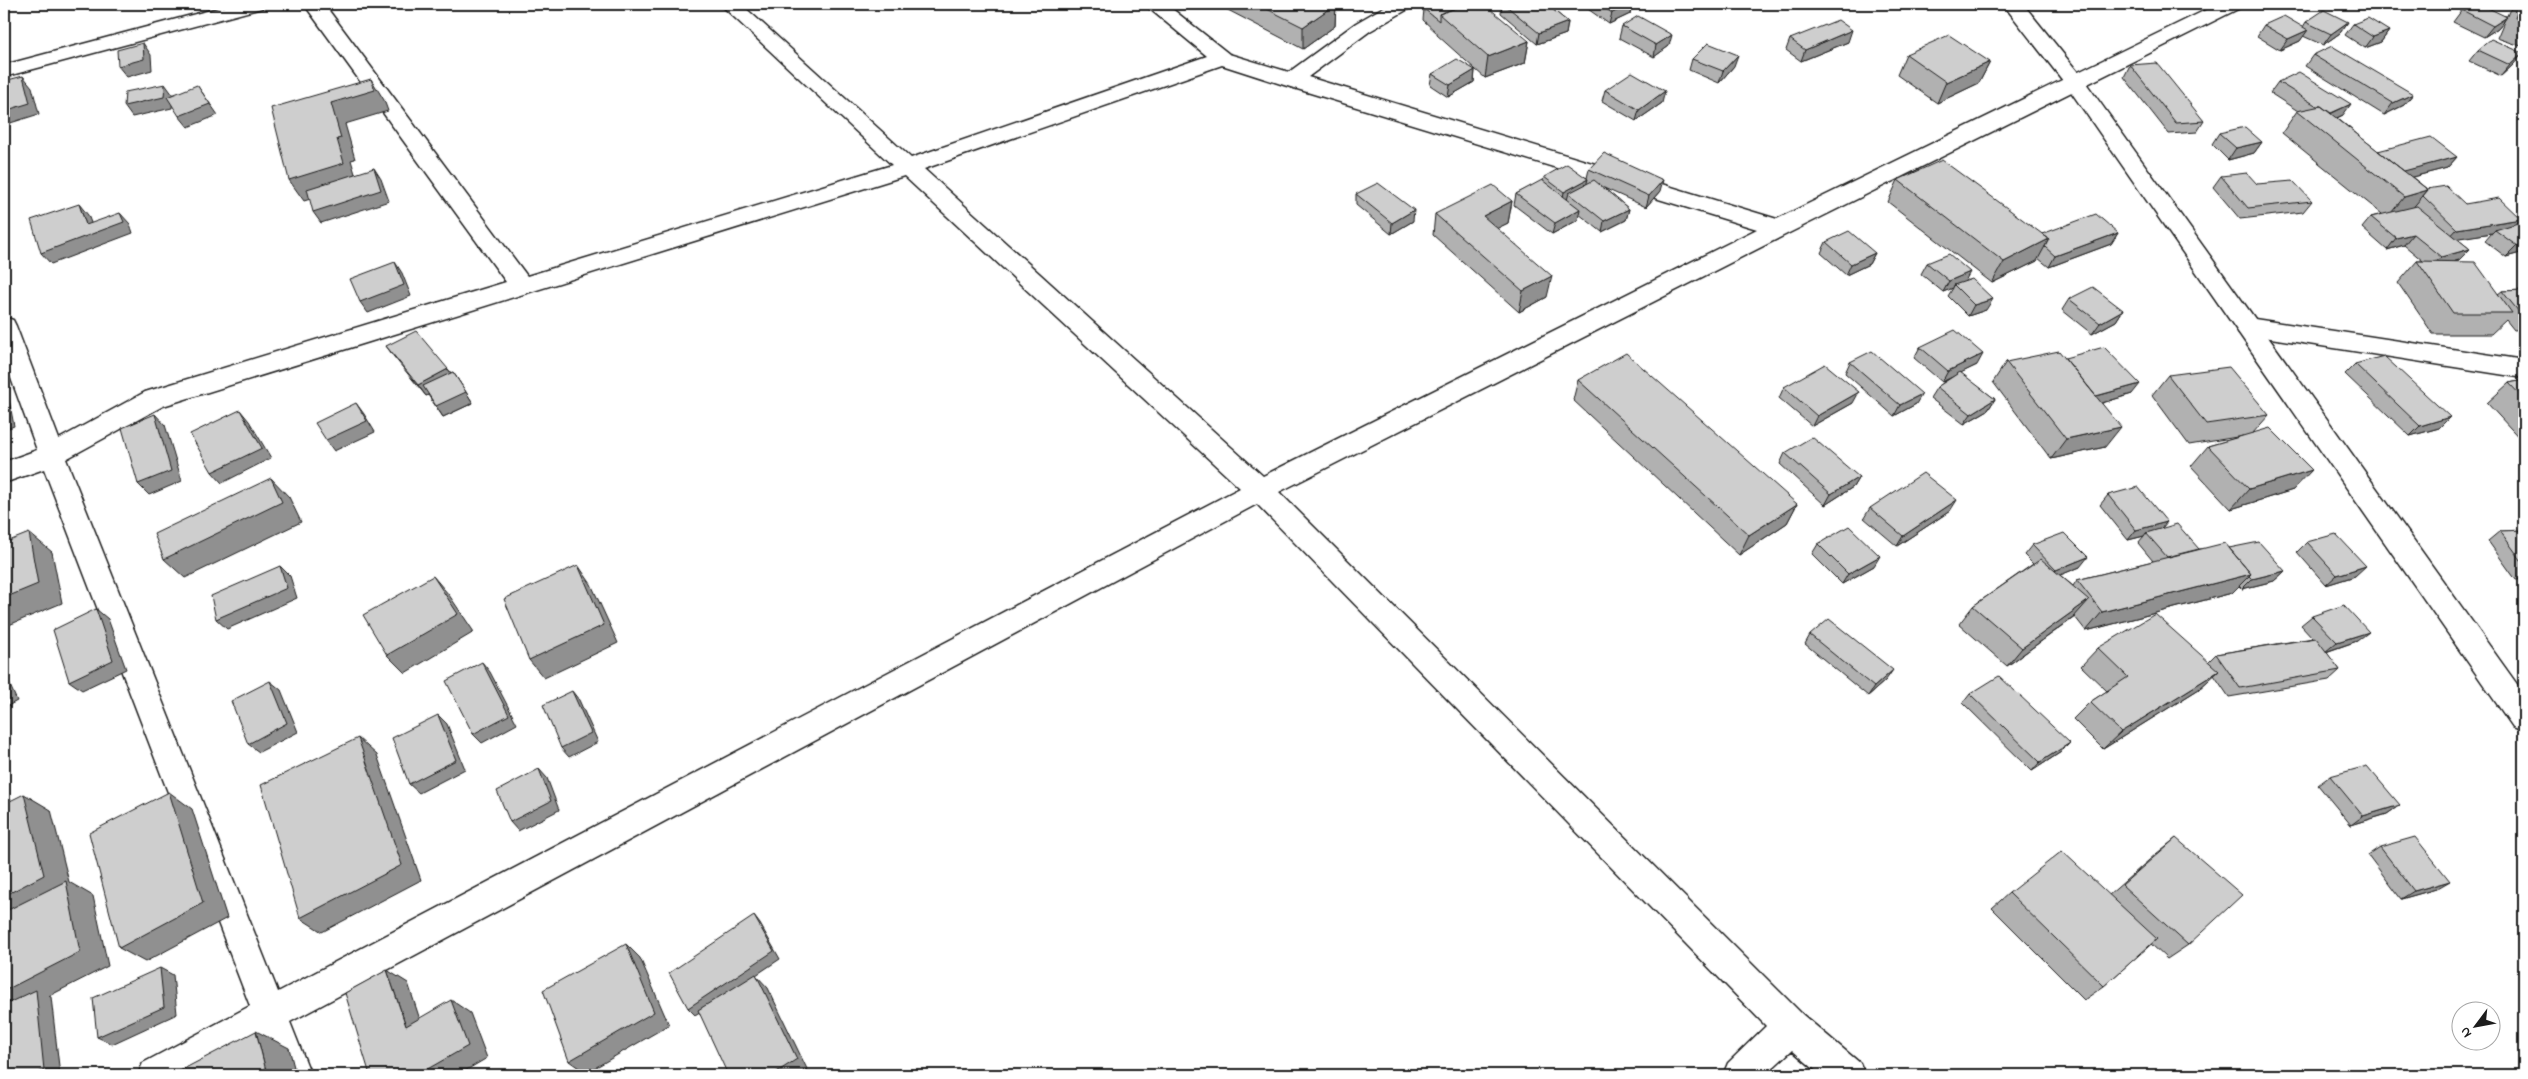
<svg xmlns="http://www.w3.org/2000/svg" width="2528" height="1079" font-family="'Indie Flower',sans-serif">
  <rect width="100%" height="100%" fill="#fff"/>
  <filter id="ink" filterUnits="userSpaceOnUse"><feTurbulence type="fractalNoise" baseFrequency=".02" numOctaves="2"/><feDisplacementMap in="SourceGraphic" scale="10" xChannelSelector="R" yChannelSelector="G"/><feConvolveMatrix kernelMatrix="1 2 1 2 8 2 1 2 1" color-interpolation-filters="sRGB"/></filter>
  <g filter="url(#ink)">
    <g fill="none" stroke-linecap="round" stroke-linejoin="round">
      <g stroke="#1c1c1c" stroke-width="3">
        <path id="minor" d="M233 4H265L262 8 4 77V65Z
          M304 4H324L527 276 892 165 720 4H741L911 158 1207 56 1144 4H1166L1229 54 1289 72 1356 23 1389 4H1413L1410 8 1370 31 1308 77 1777 219 2218 4H2243L2240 8 1787 234 1279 492 1803 1015 1860 1063 1865 1075H1821L1792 1050 1765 1075H1723L1728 1063 1766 1026 1257 504 290 1022 311 1075H277L262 1037 190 1075H138L143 1063 250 1006 44 469 4 483V462L37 450 4 359V317L13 320 16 326 59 439 145 392 506 282ZM1222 65 1284 85 1757 229 1263 476 924 169ZM904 176 1240 488 278 992 66 459 163 406Z
          M2248 318 2524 360V378L2239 333 2236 327 2239 321Z"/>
      </g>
      <g stroke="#1c1c1c" stroke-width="3">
        <path id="tertiary" d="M2003 4H2023L2081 76 2524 694V731L2513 727 2067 86Z"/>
      </g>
      <use href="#minor" fill="#fff" fill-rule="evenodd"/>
      <use href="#tertiary" fill="#fff" fill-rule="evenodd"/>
    </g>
    <path fill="#b1b1b1" stroke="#1c1c1c" d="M1226 4H1336L1335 26 1303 49 1226 9Z
      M1502 4H1546L1568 22 1566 34 1537 44 1501 13Z
      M1586 4H1632L1630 14 1609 24 1585 7Z
      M2154 4H2170L2161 8Z
      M2515 4H2524V47L2497 38 2505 19 2498 28 2484 37 2453 22 2462 10 2507 16 2509 11Z
      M1424 9 1529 41 1525 63 1485 78 1437 35V33L1423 20Z
      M2306 22H2348L2340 33 2323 45 2303 36 2300 41 2280 50 2257 36 2264 25 2303 27Z
      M2353 24 2389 31 2381 42 2365 48 2345 35Z
      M1622 26 1669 46 1654 57 1619 38Z
      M1790 39 1848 42 1801 61 1786 50Z
      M2478 50 2514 64 2501 76 2469 61Z
      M1906 54 1990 62 1979 83 1937 103 1897 75Z
      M2313 55 2413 94 2404 105 2384 115 2305 66Z
      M1692 59 1734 66 1719 83 1689 70Z
      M2130 65 2204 121 2197 132 2169 134 2124 77Z
      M1475 70 1474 82 1448 97 1430 85 1432 74Z
      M2278 82 2343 115 2337 118 2378 151 2457 157 2447 168 2412 177 2427 189 2465 204 2521 219 2516 224 2524 228V252L2506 257 2485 241 2492 233 2456 238 2470 249 2459 260 2455 262 2498 294 2502 291 2524 290V329L2514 330 2506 320 2491 334H2433L2398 283 2417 261H2423L2404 245 2387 250 2362 228 2371 217 2382 214 2282 133 2297 111H2298L2270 93Z
      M1605 90 1662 103 1636 121 1602 101Z
      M2219 133 2262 142 2254 153 2228 160 2212 144Z
      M1589 169 1660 191 1646 207 1604 188 1629 209 1626 220 1602 232 1579 214 1578 220 1552 234 1514 205 1516 194 1543 181 1544 177 1587 178Z
      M2221 176 2257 184 2312 201 2303 212 2240 219 2213 187Z
      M1898 180 2042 234 2118 233 2111 244 2049 267 2038 258 2037 261 1992 283 1888 202Z
      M1356 194 1413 221 1391 234 1356 205Z
      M1512 201 1508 223 1497 228 1547 297 1519 312 1433 235 1435 214Z
      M1826 242 1875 253 1869 264 1846 275 1821 253Z
      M1927 263 1965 282 1986 310 1968 316 1948 296 1953 288 1943 292 1921 274Z
      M2069 299 2123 310 2116 321 2092 334 2062 310Z
      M386 346 448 369 451 373 453 372 473 403 443 417 428 395 426 396 394 357Z
      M1920 347 1977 365 1960 373 1995 399 1988 410 1964 424 1930 398 1937 387 1954 376 1942 382 1914 358Z
      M2065 358 2132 394 2102 403 2105 447 2051 459 1993 382 2006 362Z
      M1850 362 1916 404 1894 416 1845 373Z
      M2355 364 2439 428 2410 436 2345 374Z
      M2168 375 2269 415 2252 434 2293 490 2231 509 2191 466 2208 446 2243 436 2189 445 2152 395Z
      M1578 380 1797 504 1787 523 1739 555 1573 400Z
      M2524 380V443L2487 403 2509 383Z
      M1784 387 1853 403 1812 426 1779 398Z
      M1785 453 1859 477 1853 487 1825 505 1780 464Z
      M2108 495 2167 522 2161 529 2199 549 2229 548 2285 571 2274 581 2242 589 2239 586 2232 593 2086 631 2075 617 2007 666 1959 624 1973 606 2033 564 2024 555 2032 545 2080 567 2060 575 2073 586 2077 580 2153 561 2138 543 2144 536 2128 540 2100 505Z
      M1870 508 1950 511 1897 546 1864 518Z
      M2524 530V579L2516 580 2488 541 2500 531Z
      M2307 542 2355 576 2326 585 2297 552Z
      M1818 544 1874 566 1842 584 1812 554Z
      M2312 616 2357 641 2326 652 2340 670 2329 680 2229 697 2214 675 2199 689 2103 749 2073 719 2090 702 2107 691 2081 666 2098 648 2208 662 2216 654 2313 638 2301 625Z
      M1810 635 1886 680 1868 696 1805 644Z
      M1970 694 2061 752 2032 771 1963 703Z
      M2330 776 2400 805 2387 814 2351 825 2318 785Z
      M2176 838 2188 945 2167 959 2151 944 2104 986 2084 1000 1992 908 2009 893 2109 895 2156 854Z
      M2380 847 2436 889 2401 899 2368 855Z"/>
    <path fill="#909090" stroke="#1c1c1c" d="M1336 4 1335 26 1303 49V27Z
      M1632 4 1630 14 1609 24 1612 13Z
      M2164 4H2170L2161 8Z
      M2507 17 2498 28 2484 37 2493 26Z
      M1568 22 1566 34 1537 44 1539 33Z
      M2348 22 2340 33 2323 45 2331 34Z
      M1852 30 1848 42 1801 61 1805 50Z
      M2308 30 2300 41 2280 50 2288 39Z
      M2389 31 2381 42 2365 48 2373 37Z
      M1672 35 1669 46 1654 57 1656 45Z
      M1529 41 1525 63 1485 78 1488 57Z
      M143 43 151 55 152 70 127 77 118 66Z
      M2523 53 2514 64 2501 76 2510 65Z
      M1738 55 1734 66 1719 83 1723 71Z
      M1990 62 1979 83 1937 103 1946 82Z
      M1475 70 1474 82 1448 97 1450 85Z
      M23 76 32 87 39 114 4 125V111Z
      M371 79 384 100 388 111 345 124 355 159 351 160 358 184 304 201 289 180 337 139 331 103Z
      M165 84 173 95 172 108 132 117 124 106Z
      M197 85 218 115 188 127 179 116Z
      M1665 91 1662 103 1636 121 1639 110Z
      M2413 94 2404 105 2384 115 2393 103Z
      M2351 104 2343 115 2321 125 2330 114Z
      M2262 142 2254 153 2228 160 2236 148Z
      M2457 157 2447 168 2393 182 2402 171Z
      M374 168 381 179 389 201 321 223 313 212Z
      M1588 179 1585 190 1569 193 1567 200 1562 203 1564 192Z
      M1663 180 1660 191 1646 207 1649 196Z
      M2428 190 2410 211 2387 218 2404 197Z
      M1512 201 1508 223 1480 237 1483 216Z
      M79 204 88 215 95 233 120 213 130 224 133 233 51 264 41 253 86 225Z
      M1580 209 1578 220 1552 234 1555 223Z
      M1629 209 1626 220 1602 232 1604 221Z
      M1414 210 1413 221 1391 234 1392 223Z
      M2521 219 2510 230H2495L2492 233 2447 240 2457 229Z
      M2118 233 2111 244 2049 267 2055 256Z
      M2413 234 2404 245 2387 250 2396 238Z
      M2049 239 2037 261 1992 283 2004 262Z
      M2524 244V252L2506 257 2517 246Z
      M2470 249 2459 260 2431 268 2441 257Z
      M1875 253 1869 264 1846 275 1851 264Z
      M395 262 402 273 411 296 368 313 360 302Z
      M1970 272 1964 283 1954 285 1953 288 1943 292 1949 281Z
      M1552 276 1547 297 1519 312 1523 291Z
      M1993 299 1986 310 1968 316 1974 305Z
      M2123 310 2116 321 2092 334 2100 323Z
      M1983 354 1977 365 1942 382 1948 371Z
      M448 369 455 379 426 396 418 385Z
      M453 372 473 403 443 417 436 406Z
      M4 373 14 426 4 430Z
      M2140 384 2132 394 2085 408 2093 397Z
      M1859 392 1853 403 1812 426 1817 416Z
      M1922 394 1916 404 1894 416 1900 405Z
      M1995 399 1988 410 1964 424 1971 414Z
      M356 403 364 414 375 432 334 451 326 440Z
      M240 410 249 421 271 458 222 483 212 472Z
      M155 414 165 425 182 481 149 495 138 484Z
      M2450 417 2439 428 2410 436 2420 426Z
      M2121 427 2105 447 2051 459 2066 439Z
      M2312 470 2293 490 2231 509 2249 489Z
      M1859 477 1853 487 1825 505 1831 494Z
      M271 478 289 497 301 522 185 578 164 559Z
      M1957 500 1950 511 1897 546 1903 536Z
      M1797 504 1787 523 1739 555 1749 535Z
      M2167 522 2158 532 2146 533 2144 536 2128 540 2136 530Z
      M29 533 52 552 62 603 4 627V598Z
      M1880 556 1874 566 1842 584 1848 574Z
      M2088 557 2080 567 2048 580 2056 570Z
      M578 565 591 584 618 643 544 678 529 660Z
      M280 566 290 576 297 598 227 629 216 619Z
      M2366 566 2355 576 2326 585 2337 575Z
      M2285 571 2274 581 2242 589 2252 579Z
      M2251 574 2232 593 2086 631 2102 612Z
      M433 576 449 595 474 632 405 673 387 655Z
      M2089 600 2073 618 2007 666 2022 648Z
      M96 609 108 619 126 669 82 690 69 681Z
      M2369 632 2357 641 2325 652 2337 642Z
      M482 662 490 672 517 724 482 743 473 734Z
      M1893 670 1886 680 1868 696 1874 687Z
      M2219 671 2199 689 2103 749 2121 732Z
      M4 672 17 701 4 708Z
      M270 681 281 690 298 732 259 752 248 744Z
      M572 691 579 700 598 742 569 757 561 748Z
      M438 715 447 724 465 769 419 793 409 784Z
      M358 738 377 755 421 880 322 932 300 918Z
      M2070 743 2061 752 2032 771 2040 762Z
      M539 769 547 778 559 810 518 831 510 822Z
      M169 792 192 809 227 918 145 962 119 948Z
      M24 794 51 810 69 882 93 896 108 966 49 996 51 997 60 1075H34L22 1010 4 1002V896Z
      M2400 805 2387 814 2351 825 2363 816Z
      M2450 881 2436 889 2401 899 2414 891Z
      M754 916 760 924 780 959 756 975 768 988 808 1071 802 1075H772L756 975 695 1015 688 1008Z
      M626 944 640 958 669 1025 586 1073 569 1061Z
      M160 968 173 975 177 1014 112 1044 97 1037Z
      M387 970 408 983 426 1038 406 1026Z
      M451 1000 470 1013 487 1058 458 1075H417Z
      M256 1031 289 1048 296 1075H267Z"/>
    <path fill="#cecece" stroke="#1c1c1c" d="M1257 4H1336L1303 27Z
      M1437 4H1467L1439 14V21L1424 9Z
      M1467 4H1484L1529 41 1488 57 1439 14Z
      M1504 4H1546L1568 22 1539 33Z
      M1599 4H1632L1612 13Z
      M2473 4H2480L2507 17 2493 26 2462 10Z
      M2520 4H2524V20L2515 17Z
      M2324 10 2348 22 2331 34 2306 22Z
      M1638 16 1672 35 1656 45 1622 26Z
      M2284 16 2308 30 2288 39 2264 25Z
      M2368 18 2389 31 2373 37 2353 24Z
      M1838 20 1852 30 1805 50 1790 39Z
      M1949 35 1990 62 1946 82 1906 54Z
      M2491 39 2523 53 2510 65 2478 50Z
      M143 43 144 59 118 66 117 50Z
      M1708 43 1738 55 1723 71 1692 59Z
      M2332 46 2413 94 2393 103 2313 55Z
      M1457 59 1475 70 1450 85 1432 74Z
      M2157 63 2204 121 2176 123 2130 65Z
      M1632 72 1665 91 1639 110 1605 90Z
      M2299 72 2351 104 2331 113 2321 106H2317L2278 82Z
      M23 76 30 103 4 111V81Z
      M371 79 375 90 331 103 341 138 337 139 344 163 289 180 271 108Z
      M165 84 164 97 124 106 125 92Z
      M197 85 210 104 179 116 167 97Z
      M2321 106 2428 190 2404 197 2297 111Z
      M2245 127 2262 142 2236 148 2219 133Z
      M2431 137 2457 157 2404 171 2378 151Z
      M1604 153 1663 180 1649 196 1589 169Z
      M1942 160 2049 239 2004 262 1898 180Z
      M1567 164 1588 179 1564 192 1544 177Z
      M374 168 381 190 313 212 307 189Z
      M2247 173 2257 184 2293 181 2312 201 2248 208 2221 176Z
      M1542 180 1580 209 1555 223 1516 194Z
      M1594 180 1629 209 1604 221 1569 193Z
      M1378 183 1414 210 1392 223 1356 194Z
      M1493 185 1512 201 1483 216 1552 276 1523 291 1435 214Z
      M2446 186 2465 204 2499 198 2521 219 2457 229 2423 196 2428 190 2427 189Z
      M79 204 86 225 120 213 124 222 41 253 31 220Z
      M2417 206 2470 249 2441 257 2413 234 2396 238 2371 217Z
      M2096 214 2118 233 2055 256 2045 247 2049 239 2042 234Z
      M2518 223 2524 228V244L2517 246 2495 230Z
      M1849 231 1875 253 1851 264 1826 242Z
      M1949 254 1970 272 1949 281 1927 263Z
      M2417 261 2475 262 2512 313H2453Z
      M395 262 404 285 360 302 350 279Z
      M1972 279 1993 299 1974 305 1954 285Z
      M2093 287 2123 310 2100 323 2069 299Z
      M2524 290V318L2502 291Z
      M1955 330 1983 354 1948 371 1920 347Z
      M416 331 448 369 418 385 386 346Z
      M2104 347 2140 384 2096 396 2065 358Z
      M1872 351 1922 394 1900 405 1850 362Z
      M2059 351 2121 427 2066 439 2006 362Z
      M1626 353 1797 504 1749 535 1578 380Z
      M2384 356 2450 417 2420 426 2355 364Z
      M1825 364 1859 392 1817 416 1784 387Z
      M2229 367 2269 415 2206 424 2168 375Z
      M453 372 466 392 436 406 423 386Z
      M1960 372 1995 399 1971 414 1937 387Z
      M2524 380V399L2509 383Z
      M356 403 367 421 326 440 315 423Z
      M240 410 262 448 212 472 190 434Z
      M155 414 171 471 138 484 122 428Z
      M2270 428 2312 470 2249 489 2208 446Z
      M1812 437 1859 477 1831 494 1785 453Z
      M1923 473 1957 500 1903 536 1870 508Z
      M271 478 282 502 164 559 154 534Z
      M2138 487 2167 522 2136 530 2108 495Z
      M2177 524 2199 549 2167 557 2146 533Z
      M1849 526 1880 556 1848 574 1818 544Z
      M2524 530V564L2500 531Z
      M29 533 38 584 4 598V543Z
      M2064 533 2088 557 2056 570 2032 545Z
      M2336 534 2366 566 2337 575 2307 542Z
      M2259 542 2285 571 2252 579 2249 576 2251 574 2229 548Z
      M2225 543 2251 574 2102 612 2077 580Z
      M2041 559 2089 600 2022 648 1973 606Z
      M578 565 604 625 529 660 504 599Z
      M280 566 287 588 216 619 211 596Z
      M433 576 458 614 387 655 363 615Z
      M2344 605 2369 632 2337 642 2312 616Z
      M96 609 113 660 69 681 53 630Z
      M2155 614 2219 671 2121 732 2090 702 2128 677 2098 648Z
      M1829 619 1893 670 1874 687 1810 635Z
      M2316 638 2340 670 2240 688 2216 654Z
      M482 662 509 715 473 734 446 681Z
      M1999 676 2070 743 2040 762 1970 694Z
      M270 681 287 723 248 744 231 701Z
      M572 691 591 733 561 748 543 705Z
      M438 715 456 760 409 784 392 738Z
      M358 738 402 865 300 918 261 785Z
      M2367 766 2400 805 2363 816 2330 776Z
      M539 769 551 801 510 822 497 791Z
      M169 792 203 903 119 948 89 833Z
      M24 794 44 875 4 896V804Z
      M2415 837 2450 881 2414 891 2380 847Z
      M2176 838 2242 895 2188 945 2122 885Z
      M2062 851 2157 939 2104 986 2009 893Z
      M66 881 80 952 4 991V912Z
      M754 916 774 951 688 1008 669 973Z
      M626 944 654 1012 569 1061 543 990Z
      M160 968 164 1007 97 1037 93 998Z
      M387 970 406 1026 451 1000 468 1046 417 1075H370L345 993Z
      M756 974 797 1059 772 1075H728L698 1010Z
      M36 990 44 1070 34 1075H4V1005Z
      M256 1031 267 1075H172Z"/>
  </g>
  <rect width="2528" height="1079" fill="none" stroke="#fff" stroke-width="20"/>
  <rect x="10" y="10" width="2508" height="1059" fill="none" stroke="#1c1c1c" stroke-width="2" filter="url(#ink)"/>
  <g transform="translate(2476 1026) rotate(238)"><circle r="24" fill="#ffffff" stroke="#a4a4a4"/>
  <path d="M0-4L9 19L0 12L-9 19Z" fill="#1c1c1c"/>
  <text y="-8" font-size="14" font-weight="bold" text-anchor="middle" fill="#1c1c1c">N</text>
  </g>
</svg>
